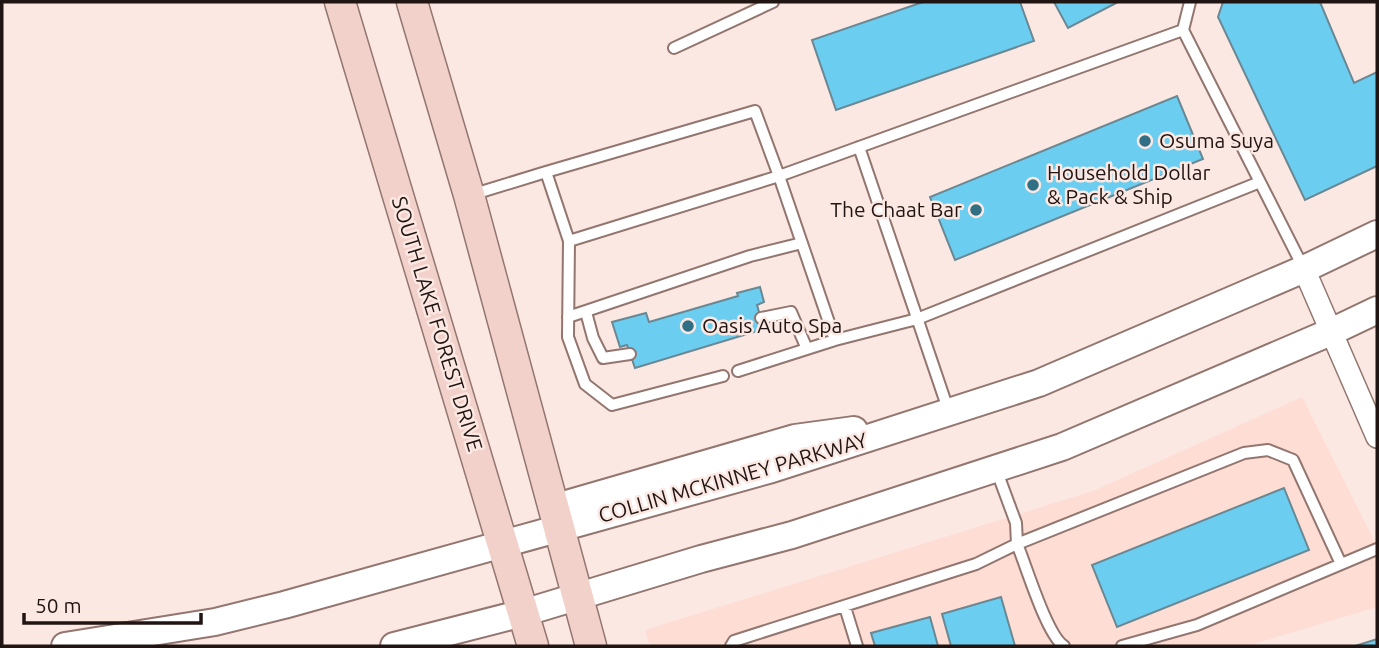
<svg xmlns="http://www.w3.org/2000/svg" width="1379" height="648" font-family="Ubuntu,sans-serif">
  <rect width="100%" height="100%" fill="#fce8e3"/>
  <path fill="#feddd5" d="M1302 397 1377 546V607L1247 646H650L645 630 1093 491Z"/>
  <path fill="#6bcef0" stroke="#6a8893" stroke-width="2" d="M923 2H1020L1034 41 836 110 812 40Z
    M1054 2H1118L1068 28Z
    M1223 2H1320L1354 83 1377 72V166L1305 200 1218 17Z
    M1177 96 1203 159 955 260 930 197Z
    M760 287 764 302 757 305 764 329 635 368 627 345 620 347 612 322 646 313 649 322 738 296 737 293Z
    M1284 488 1309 550 1117 627 1092 565Z
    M1001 597 1015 646H951L942 614Z
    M930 617 938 646H875L871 633Z
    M1377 639V646H1355Z"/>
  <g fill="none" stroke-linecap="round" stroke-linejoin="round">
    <g stroke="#92766f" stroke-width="14">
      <path id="service" d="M1190 2 1183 30 1304 269
        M674 48 773 2
        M859 147 949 412
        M546 172 755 111 779 176 1183 30
        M471 195 546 172 569 241 779 176 835 340 917 319 1260 182
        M569 241 568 337 585 384 612 405 723 376
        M586 312 593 338 603 358 630 354
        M568 317 750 256 802 243
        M761 318 791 312 807 349
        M738 371 835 340
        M845 607 857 646
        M731 646 734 641 976 564 1017 544 1016 523 996 469
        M1064 646C1047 636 1026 565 1017 544L1244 453 1268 450 1293 460 1341 564
        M1122 646 1197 625 1377 549"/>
    </g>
    <g stroke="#92766f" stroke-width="24">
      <path id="minor" d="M1304 269 1377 437"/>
    </g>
    <g stroke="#92766f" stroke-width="30">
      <path id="tertiary" d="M553 508 795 438 854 430
        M65 646 215 622 284 605 772 469 1039 383 1304 269 1377 234
        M394 646 523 613 701 559 792 535 1062 447 1333 331 1377 310"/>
    </g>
    <g stroke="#92766f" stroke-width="33">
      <path id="secondary" d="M340 2 533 646
        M412 2 469 195 591 646"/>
    </g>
    <use href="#service" stroke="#fff" stroke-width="10"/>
    <use href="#minor" stroke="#fff" stroke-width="21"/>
    <use href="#tertiary" stroke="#fff" stroke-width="26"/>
    <use href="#secondary" stroke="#f1d1ca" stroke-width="30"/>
  </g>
  <g fill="#306f84" stroke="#fce8e3" stroke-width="2.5">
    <circle cx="1145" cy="141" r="7"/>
    <circle cx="1033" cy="185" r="7"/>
    <circle cx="976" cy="210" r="7"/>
    <circle cx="688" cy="326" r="7"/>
  </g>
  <g text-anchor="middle" stroke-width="5" stroke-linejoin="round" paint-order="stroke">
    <g font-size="21" fill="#201512" stroke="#fce8e3" text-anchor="start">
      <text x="1159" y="148">Osuma Suya</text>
      <text x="1047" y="180">Household Dollar<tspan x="1047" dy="24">&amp; Pack &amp; Ship</tspan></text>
      <text x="962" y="217" text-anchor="end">The Chaat Bar</text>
      <text x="702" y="333">Oasis Auto Spa</text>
    </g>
    <g font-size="21" fill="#201512" stroke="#fce8e3">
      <text transform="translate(437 324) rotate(73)" y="7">SOUTH LAKE FOREST DRIVE</text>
      <text transform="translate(733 478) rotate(-16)" y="7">COLLIN MCKINNEY PARKWAY</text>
    </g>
  </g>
  <rect width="1379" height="648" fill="none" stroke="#201512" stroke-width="7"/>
  <path d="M24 613v10h177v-10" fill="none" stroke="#201512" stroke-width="3.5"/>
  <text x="35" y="613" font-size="21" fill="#201512" stroke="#fce8e3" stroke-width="5" paint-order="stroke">50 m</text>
</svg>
